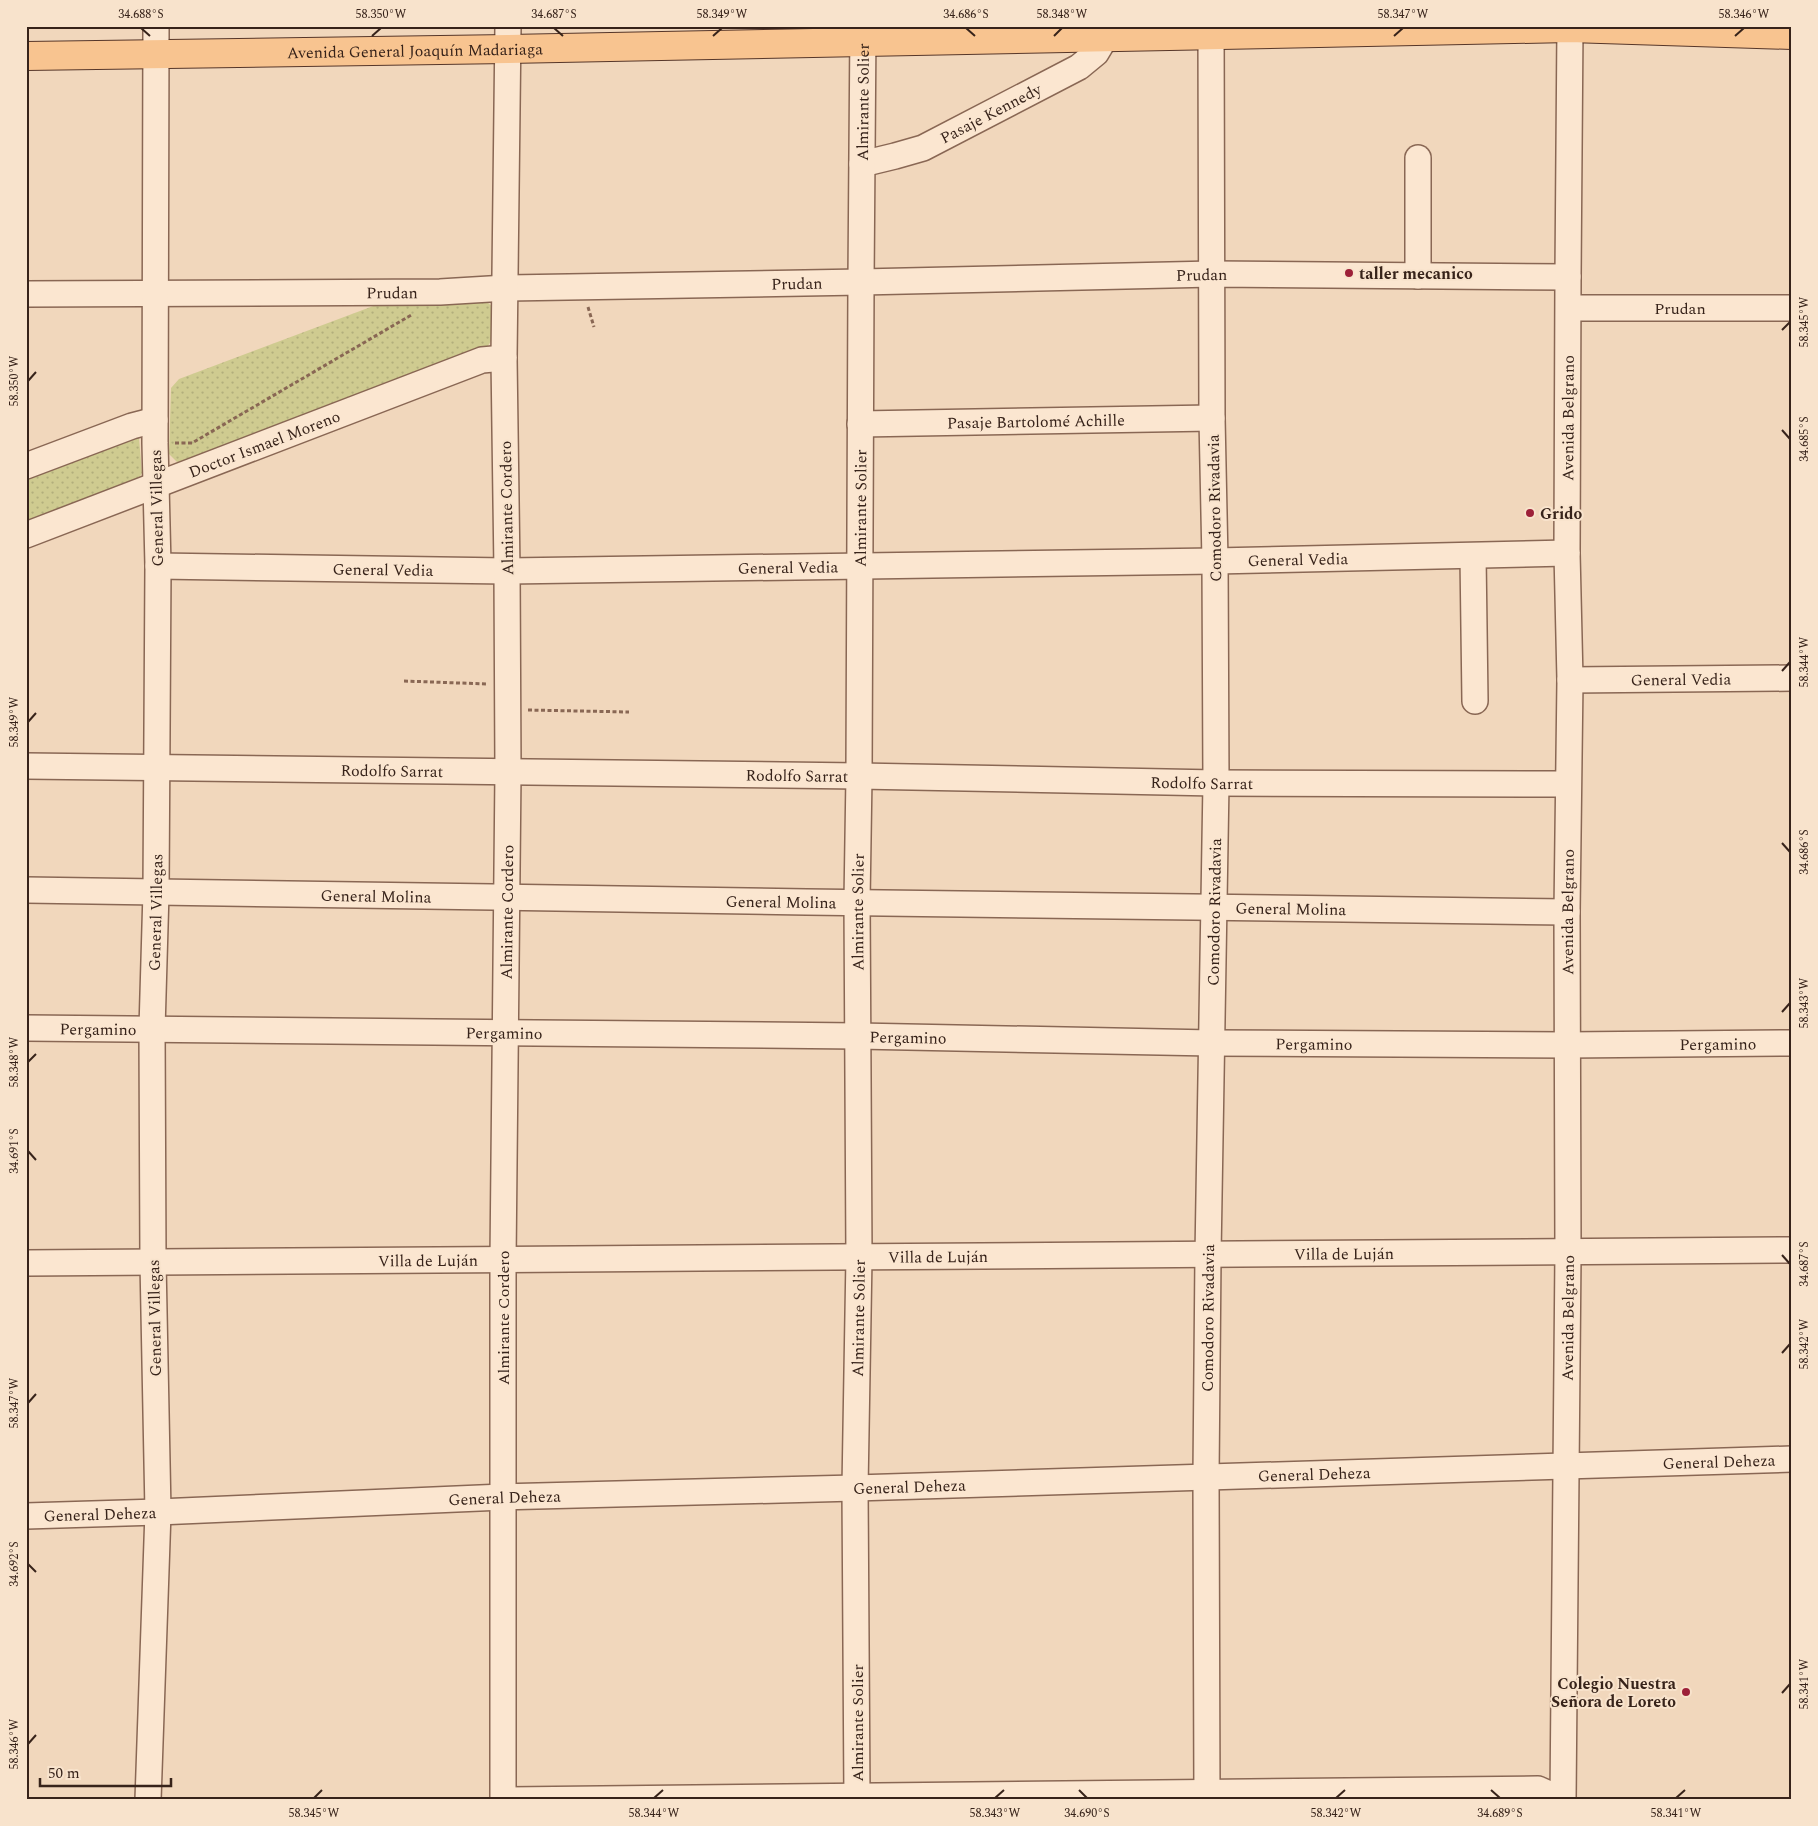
<svg xmlns="http://www.w3.org/2000/svg" width="1818" height="1826" font-family="Spectral,serif">
  <defs>
    <pattern id="park-dots" width="8" height="8" patternUnits="userSpaceOnUse" patternTransform="scale(1.25)"><rect width="8" height="8" fill="#cfcb90"/><path d="M2 2h.1M6 6h.1" fill="none" stroke="#b2ae7c" stroke-width="1.8" stroke-linecap="round"/></pattern>
  </defs>
  <rect width="100%" height="100%" fill="#f1d7bc"/>
  <path fill="url(#park-dots)" d="M483 299 493 307V338L484 352 190 463 177 462 169 454 171 388 179 379 376 305Z
    M131 435 139 438 142 473 138 480 26 523V474Z"/>
  <g fill="none" stroke-linecap="round" stroke-linejoin="round">
    <g stroke="#896754" stroke-width="28">
      <g id="minor">
        <path d="M1418 158V276"/>
        <path id="s1" d="M862 164 895 156 923 148 1079 67 1096 53 1105 38"/>
        <path id="s2" d="M26 294 440 292 506 288 861 282 1213 274 1568 277"/>
        <path id="s3" d="M1569 308H1792"/>
        <path id="s4" d="M860 424 1212 418"/>
        <path d="M26 466 132 426 155 420"/>
        <path id="s5" d="M26 535 482 360 504 358"/>
        <path d="M1473 556 1475 701"/>
        <path id="s6" d="M158 566 507 571 1215 561 1567 553"/>
        <path id="s7" d="M1570 680 1792 678"/>
        <path id="s8" d="M26 766 859 776 1216 783 1567 784"/>
        <path id="s9" d="M26 890C540 899 1053 905 1567 912"/>
        <path id="s10" d="M26 1028 858 1036 1212 1043 1567 1045 1792 1043"/>
        <path id="s11" d="M26 1263 1792 1250"/>
        <path id="s12" d="M26 1516 158 1512 503 1497 855 1488 1792 1459"/>
        <path id="s13" d="M148 1800 158 1512 153 1262 152 1029 156 892 158 566 155 443 156 26"/>
        <path id="s14" d="M503 1800V1260L508 772 507 571 504 358 508 26"/>
        <path d="M506 1800 1538 1789 1563 1800"/>
        <path id="s15" d="M857 1800 855 1488 859 1257 857 901 859 776 861 282 863 26"/>
        <path id="s16" d="M1207 1800 1206 1477 1208 1255 1216 783 1215 561 1212 418 1211 26"/>
        <path id="s17" d="M1563 1800 1568 1253 1567 912 1570 680 1567 553 1568 277 1570 26"/>
      </g>
    </g>
    <g stroke="#563629" stroke-width="30">
      <g id="major">
        <path id="s18" d="M26 56 508 49 1570 28 1792 35"/>
      </g>
    </g>
    <path stroke="#896754" stroke-width="3" stroke-dasharray="4 2.5" stroke-linecap="butt" d="M588 307 594 327
      M175 443H192L413 314
      M404 681 487 684
      M528 710 629 712"/>
    <use href="#minor" stroke="#fbe6d0" stroke-width="25"/>
    <use href="#major" stroke="#f8c490" stroke-width="28"/>
  </g>
  <path fill="none" stroke="#37231a" stroke-width="2" d="M141 28 150 36M554 28 563 36M966 28 975 36M372 36 381 28M713 36 722 28M1054 36 1062 28M1394 36 1403 28M1735 36 1744 28M1782 330 1790 322M28 381 36 372M1782 430 1790 439M1782 671 1790 662M28 722 36 713M1782 843 1790 852M1782 1012 1790 1003M28 1062 36 1054M28 1151 36 1160M1782 1255 1790 1264M1782 1353 1790 1344M28 1403 36 1394M28 1564 36 1572M1782 1693 1790 1684M28 1744 36 1735M1079 1790 1087 1798M1491 1790 1500 1798M314 1798 322 1790M654 1798 663 1790M995 1798 1004 1790M1336 1798 1345 1790M1676 1798 1685 1790"/>
  <g fill="#9d2038" stroke="#f8e3cc" stroke-width="2">
    <circle cx="1349" cy="273" r="5"/>
    <circle cx="1530" cy="513" r="5"/>
    <circle cx="1686" cy="1692" r="5"/>
  </g>
  <g text-anchor="middle" stroke-width="4" stroke-linejoin="round" paint-order="stroke">
    <g font-size="16" fill="#37231a" stroke="#f8e3cc">
      <text dy="6" stroke="none"><textPath href="#s18" startOffset="389">Avenida General Joaquín Madariaga</textPath></text>
      <text dy="6" stroke="none"><textPath href="#s15" startOffset="1698">Almirante Solier</textPath></text>
      <text dy="6" stroke="none"><textPath href="#s1" startOffset="139">Pasaje Kennedy</textPath></text>
      <text dy="6" stroke="none"><textPath href="#s2" startOffset="1176">Prudan</textPath></text>
      <text dy="6" stroke="none"><textPath href="#s2" startOffset="771">Prudan</textPath></text>
      <text dy="6" stroke="none"><textPath href="#s2" startOffset="366">Prudan</textPath></text>
      <text dy="6" stroke="none"><textPath href="#s3" startOffset="111">Prudan</textPath></text>
      <text dy="6" stroke="none"><textPath href="#s17" startOffset="1382">Avenida Belgrano</textPath></text>
      <text dy="6" stroke="none"><textPath href="#s4" startOffset="176">Pasaje Bartolomé Achille</textPath></text>
      <text dy="6" stroke="none"><textPath href="#s5" startOffset="255">Doctor Ismael Moreno</textPath></text>
      <text transform="translate(156 508) rotate(-91)" y="6">General Villegas</text>
      <text transform="translate(506 508) rotate(-91)" y="6">Almirante Cordero</text>
      <text dy="6" stroke="none"><textPath href="#s15" startOffset="1292">Almirante Solier</textPath></text>
      <text transform="translate(1214 508) rotate(-91)" y="6">Comodoro Rivadavia</text>
      <text dy="6" stroke="none"><textPath href="#s6" startOffset="1140">General Vedia</textPath></text>
      <text dy="6" stroke="none"><textPath href="#s6" startOffset="630">General Vedia</textPath></text>
      <text dy="6" stroke="none"><textPath href="#s6" startOffset="225">General Vedia</textPath></text>
      <text dy="6" stroke="none"><textPath href="#s7" startOffset="111">General Vedia</textPath></text>
      <text dy="6" stroke="none"><textPath href="#s8" startOffset="366">Rodolfo Sarrat</textPath></text>
      <text dy="6" stroke="none"><textPath href="#s8" startOffset="771">Rodolfo Sarrat</textPath></text>
      <text dy="6" stroke="none"><textPath href="#s8" startOffset="1176">Rodolfo Sarrat</textPath></text>
      <text dy="6" stroke="none"><textPath href="#s9" startOffset="350">General Molina</textPath></text>
      <text dy="6" stroke="none"><textPath href="#s9" startOffset="755">General Molina</textPath></text>
      <text dy="6" stroke="none"><textPath href="#s9" startOffset="1265">General Molina</textPath></text>
      <text dy="6" stroke="none"><textPath href="#s13" startOffset="888">General Villegas</textPath></text>
      <text dy="6" stroke="none"><textPath href="#s14" startOffset="888">Almirante Cordero</textPath></text>
      <text dy="6" stroke="none"><textPath href="#s15" startOffset="888">Almirante Solier</textPath></text>
      <text dy="6" stroke="none"><textPath href="#s16" startOffset="888">Comodoro Rivadavia</textPath></text>
      <text dy="6" stroke="none"><textPath href="#s17" startOffset="888">Avenida Belgrano</textPath></text>
      <text dy="6" stroke="none"><textPath href="#s10" startOffset="72">Pergamino</textPath></text>
      <text dy="6" stroke="none"><textPath href="#s10" startOffset="478">Pergamino</textPath></text>
      <text dy="6" stroke="none"><textPath href="#s10" startOffset="882">Pergamino</textPath></text>
      <text dy="6" stroke="none"><textPath href="#s10" startOffset="1288">Pergamino</textPath></text>
      <text dy="6" stroke="none"><textPath href="#s10" startOffset="1692">Pergamino</textPath></text>
      <text dy="6" stroke="none"><textPath href="#s11" startOffset="1318">Villa de Luján</textPath></text>
      <text dy="6" stroke="none"><textPath href="#s11" startOffset="912">Villa de Luján</textPath></text>
      <text dy="6" stroke="none"><textPath href="#s11" startOffset="402">Villa de Luján</textPath></text>
      <text transform="translate(154 1318) rotate(-91)" y="6">General Villegas</text>
      <text dy="6" stroke="none"><textPath href="#s14" startOffset="482">Almirante Cordero</textPath></text>
      <text dy="6" stroke="none"><textPath href="#s15" startOffset="482">Almirante Solier</textPath></text>
      <text dy="6" stroke="none"><textPath href="#s16" startOffset="482">Comodoro Rivadavia</textPath></text>
      <text dy="6" stroke="none"><textPath href="#s17" startOffset="482">Avenida Belgrano</textPath></text>
      <text dy="6" stroke="none"><textPath href="#s12" startOffset="1694">General Deheza</textPath></text>
      <text dy="6" stroke="none"><textPath href="#s12" startOffset="1289">General Deheza</textPath></text>
      <text dy="6" stroke="none"><textPath href="#s12" startOffset="884">General Deheza</textPath></text>
      <text dy="6" stroke="none"><textPath href="#s12" startOffset="479">General Deheza</textPath></text>
      <text dy="6" stroke="none"><textPath href="#s12" startOffset="74">General Deheza</textPath></text>
      <text transform="translate(857 1723) rotate(-90)" y="6">Almirante Solier</text>
    </g>
    <g font-size="16" font-weight="bold" fill="#37231a" stroke="#f8e3cc" text-anchor="start">
      <text x="1359" y="279">taller mecanico</text>
      <text x="1540" y="519">Grido</text>
      <text x="1676" y="1689" text-anchor="end">Colegio Nuestra<tspan x="1676" dy="18">Señora de Loreto</tspan></text>
    </g>
  </g>
  <rect width="1818" height="1826" fill="none" stroke="#f8e3cc" stroke-width="55"/>
  <path d="M40 1778v8h131v-8" fill="none" stroke="#37231a" stroke-width="2.5"/>
  <text x="48" y="1778" font-size="15" fill="#37231a" stroke="#f8e3cc" stroke-width="4" paint-order="stroke">50 m</text>
  <rect x="28" y="28" width="1762" height="1770" fill="none" stroke="#37231a" stroke-width="2"/>
  <g font-size="12" text-anchor="middle" fill="#37231a">
    <text x="141" y="18">34.688°S</text>
    <text x="381" y="18">58.350°W</text>
    <text x="554" y="18">34.687°S</text>
    <text x="722" y="18">58.349°W</text>
    <text x="966" y="18">34.686°S</text>
    <text x="1062" y="18">58.348°W</text>
    <text x="1403" y="18">58.347°W</text>
    <text x="1744" y="18">58.346°W</text>
    <text transform="translate(1804 322) rotate(-90)" y="4">58.345°W</text>
    <text transform="translate(14 381) rotate(-90)" y="4">58.350°W</text>
    <text transform="translate(1804 439) rotate(-90)" y="4">34.685°S</text>
    <text transform="translate(1804 662) rotate(-90)" y="4">58.344°W</text>
    <text transform="translate(14 722) rotate(-90)" y="4">58.349°W</text>
    <text transform="translate(1804 852) rotate(-90)" y="4">34.686°S</text>
    <text transform="translate(1804 1003) rotate(-90)" y="4">58.343°W</text>
    <text transform="translate(14 1062) rotate(-90)" y="4">58.348°W</text>
    <text transform="translate(14 1151) rotate(-90)" y="4">34.691°S</text>
    <text transform="translate(1804 1264) rotate(-90)" y="4">34.687°S</text>
    <text transform="translate(1804 1344) rotate(-90)" y="4">58.342°W</text>
    <text transform="translate(14 1403) rotate(-90)" y="4">58.347°W</text>
    <text transform="translate(14 1564) rotate(-90)" y="4">34.692°S</text>
    <text transform="translate(1804 1684) rotate(-90)" y="4">58.341°W</text>
    <text transform="translate(14 1744) rotate(-90)" y="4">58.346°W</text>
    <text x="314" y="1817">58.345°W</text>
    <text x="654" y="1817">58.344°W</text>
    <text x="995" y="1817">58.343°W</text>
    <text x="1087" y="1817">34.690°S</text>
    <text x="1336" y="1817">58.342°W</text>
    <text x="1500" y="1817">34.689°S</text>
    <text x="1676" y="1817">58.341°W</text>
  </g>
</svg>
